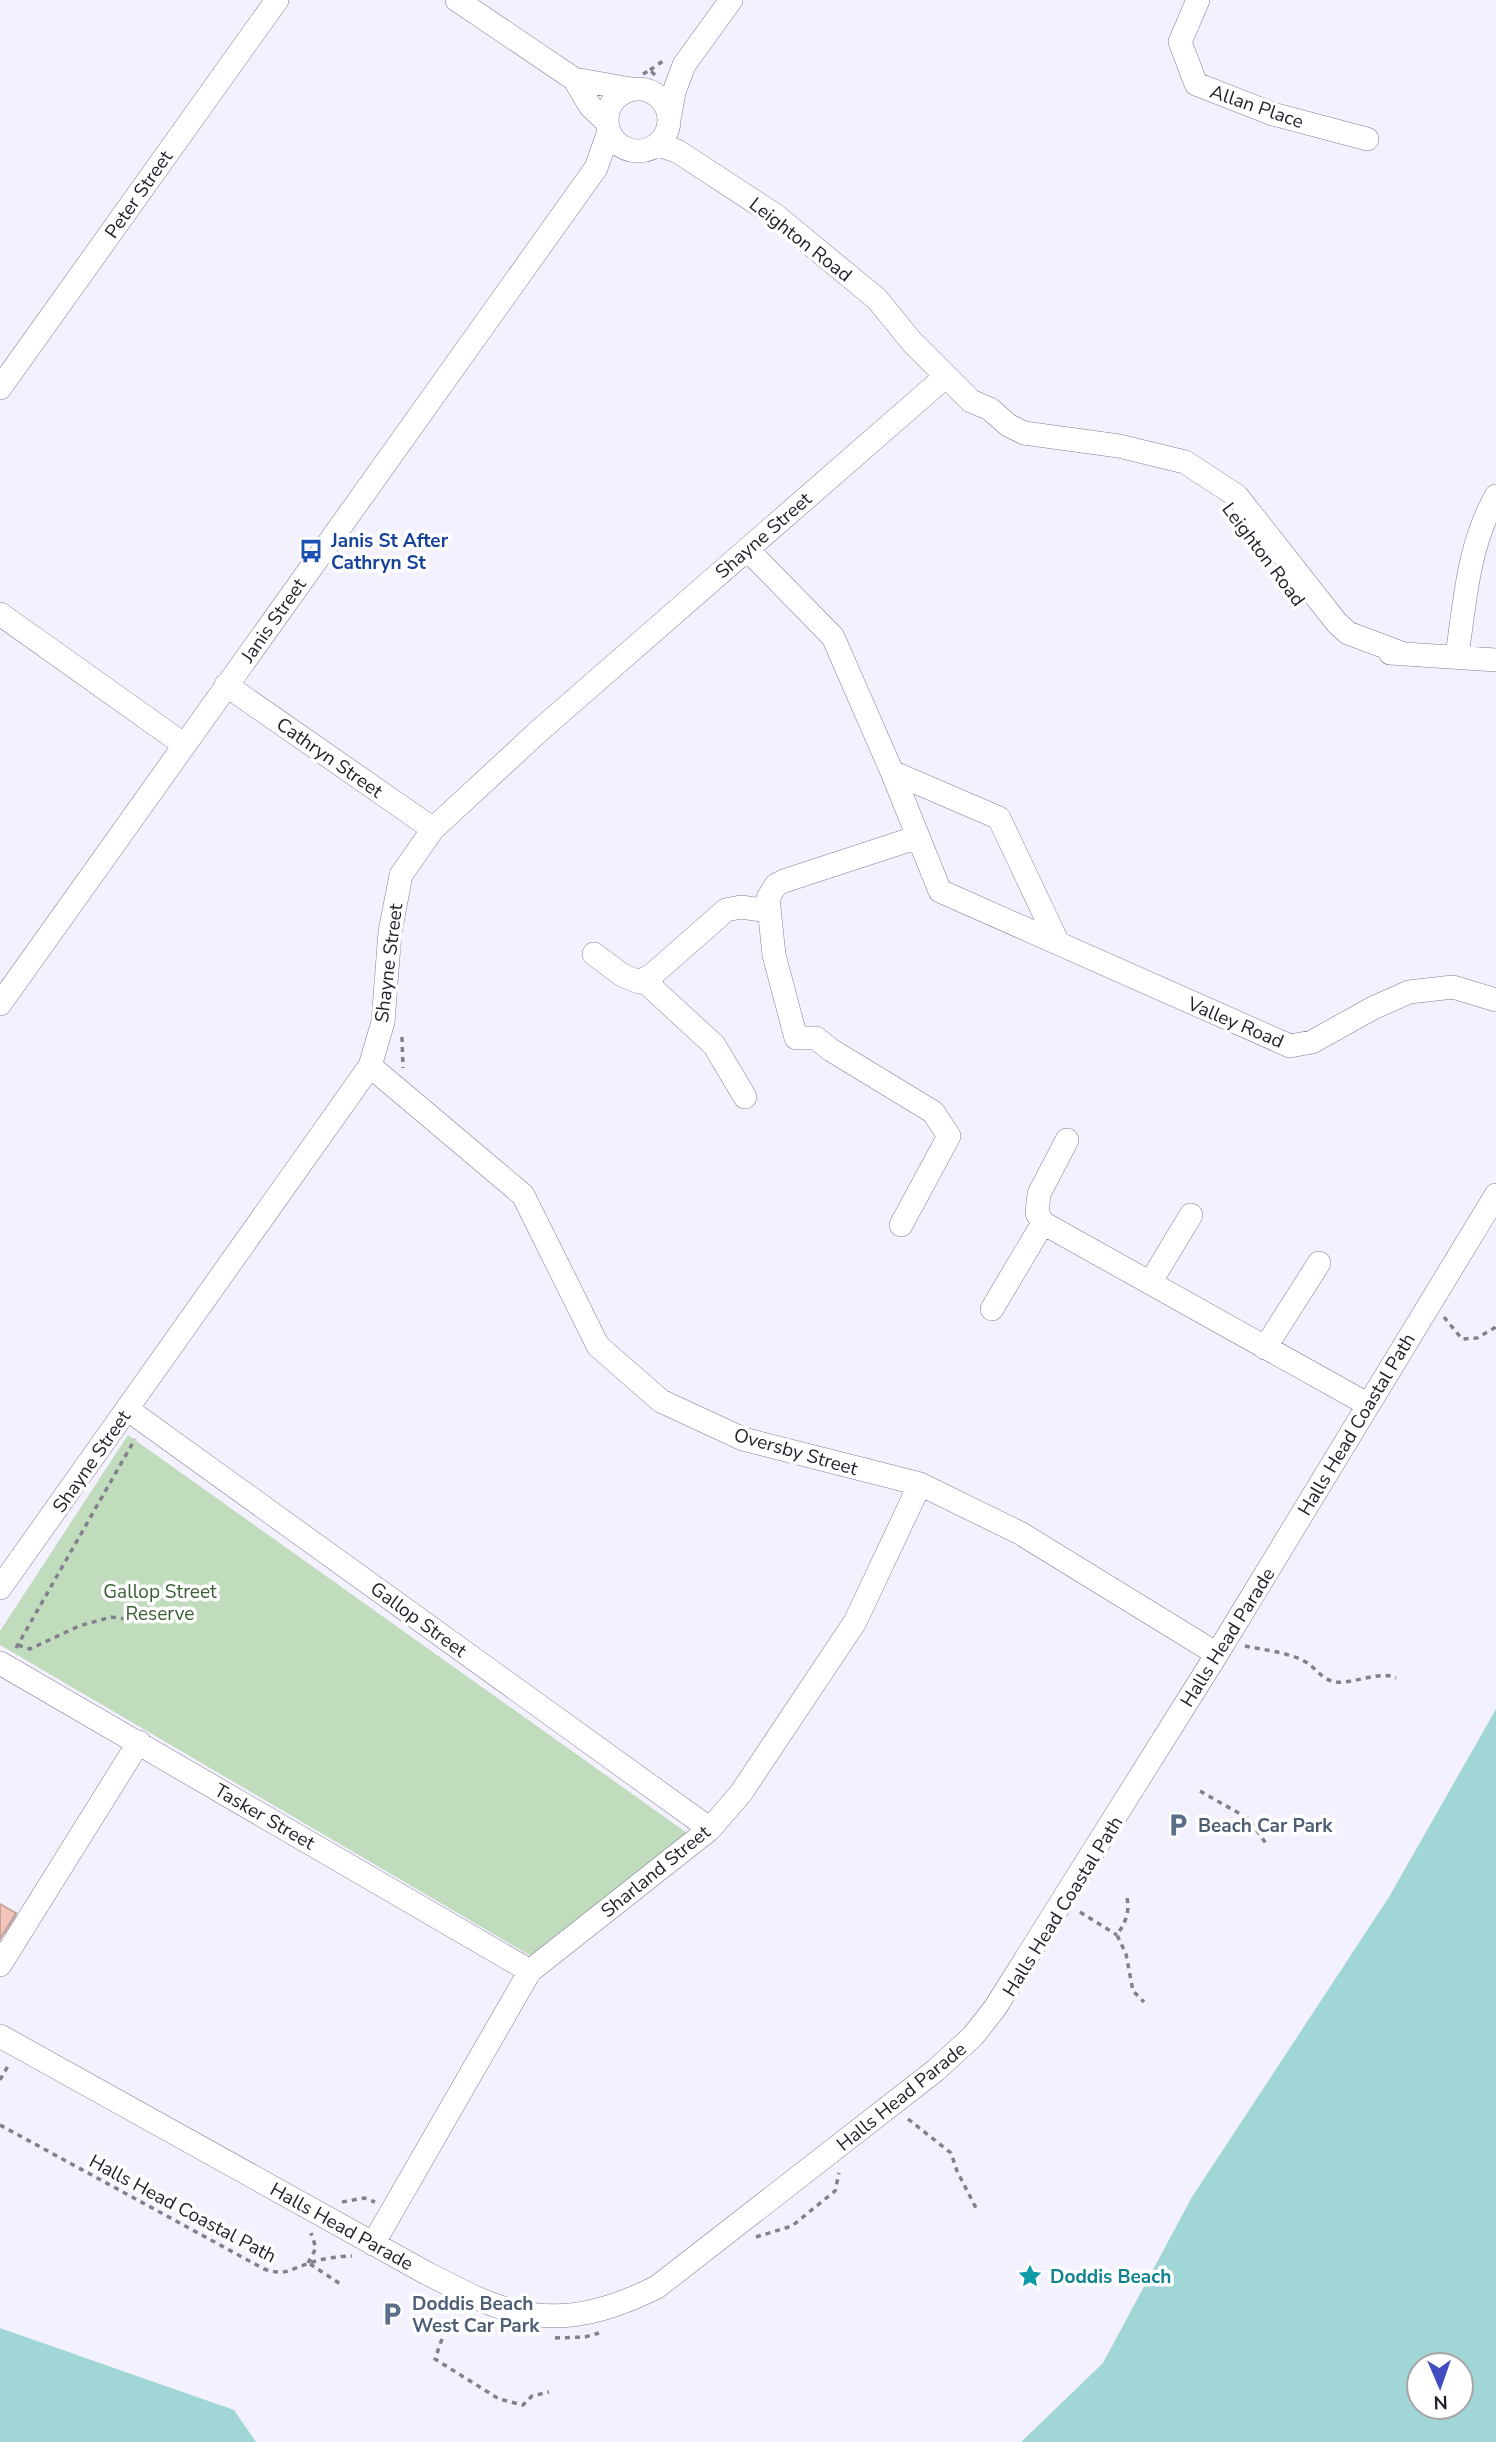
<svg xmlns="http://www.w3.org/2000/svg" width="1496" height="2442" font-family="'Nunito Sans',sans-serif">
  <defs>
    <filter id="shadow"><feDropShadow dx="6" dy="6" stdDeviation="0" flood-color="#0004"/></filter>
  </defs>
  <rect width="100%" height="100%" fill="#f4f1fe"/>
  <path fill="#c1dcbd" d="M128 1435 690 1835 531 1956 0 1645V1631Z"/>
  <path fill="#a1d6d6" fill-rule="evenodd" d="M1496 1709V2442H1021L1103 2363 1192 2197 1389 1897ZM1461 2365V2407H1419V2365Z
    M0 2328 234 2410 256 2442H0Z"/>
  <path fill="#f3c5ba" stroke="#c6a39a" stroke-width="2" filter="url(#shadow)" d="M0 1904 16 1913 0 1939Z"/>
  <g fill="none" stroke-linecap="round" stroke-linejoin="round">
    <g stroke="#837d99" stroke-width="24">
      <path id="minor" d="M457 0 574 79 631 89
        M1198 0 1180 42 1196 84 1273 114 1367 139
        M574 79 590 106 607 122
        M607 120a31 31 0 1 1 62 0a31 31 0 1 1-62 0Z
        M670 115 674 92 684 65 731 0
        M658 145 677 151 775 215 877 299 912 342 971 401 990 409 1008 425 1024 433 1119 446 1185 462 1237 496 1337 623 1348 633 1404 654
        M0 388 277 0
        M747 549 833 637 892 772 940 891 1290 1046 1312 1042 1373 1008 1409 992 1453 987 1496 1000
        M0 614 183 744
        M1390 653 1496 660
        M1457 656C1465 601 1468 546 1496 496
        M226 685 433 829
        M892 772 999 818 1058 943
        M594 954 622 975 639 982 652 975
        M0 1004 596 168 608 134
        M370 1066 523 1195 598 1346 661 1401 743 1439 920 1484 1020 1533 1217 1654
        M745 1097 714 1045 651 987 652 975 726 910 741 907 769 911
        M1067 1140 1039 1194 1037 1213 1043 1223 1367 1404
        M901 1225 949 1136 933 1112 831 1050 816 1038H796L774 955 768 898 776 885 784 881 918 837
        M1150 1283 1191 1215
        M992 1309 1043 1223
        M1265 1348 1319 1263
        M127 1409 710 1829
        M0 1588 370 1066 383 1022 390 932 401 875 433 829 539 731 945 377
        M0 1663 530 1971
        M0 1965 139 1742
        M0 2036 428 2274C447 2283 466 2294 486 2302 549 2327 599 2316 657 2287L936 2070 973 2036 995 2008 1217 1654 1496 1195
        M373 2244 530 1971 710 1829 741 1793 855 1622 920 1484"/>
    </g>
    <path stroke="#82808c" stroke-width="3.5" stroke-dasharray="5 5" stroke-linecap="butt" d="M650 70 663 61
      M643 74 650 70 658 78
      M402 1037 403 1068
      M1444 1317 1462 1339 1477 1338 1496 1327
      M18 1645 30 1649 79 1626 111 1617 134 1620
      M1245 1646C1264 1650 1287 1652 1304 1661 1316 1667 1321 1680 1336 1682 1354 1684 1381 1670 1396 1678
      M16 1648 135 1439
      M1200 1791 1249 1819 1267 1845
      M1127 1898C1130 1913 1125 1923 1117 1935L1126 1954 1133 1991 1144 2002
      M1080 1912 1117 1935
      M0 2080 9 2064
      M908 2119 951 2153 957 2171 977 2210
      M0 2125 264 2269C286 2276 288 2270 307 2264 319 2259 339 2256 352 2256
      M342 2202 364 2198 375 2202
      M756 2237 792 2226 835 2191 839 2173
      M308 2263 316 2248 311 2233
      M310 2264 342 2285
      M555 2338 585 2337 599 2333
      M442 2339 435 2359 499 2399 523 2405 532 2396 549 2392"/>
    <use href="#minor" stroke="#fff" stroke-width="23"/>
  </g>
  <defs>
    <g id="bus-bare" transform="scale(1.89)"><path d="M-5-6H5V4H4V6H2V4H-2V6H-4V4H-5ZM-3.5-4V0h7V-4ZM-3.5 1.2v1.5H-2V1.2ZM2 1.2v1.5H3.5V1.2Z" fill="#1a4fb4" stroke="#fff" stroke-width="2.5" paint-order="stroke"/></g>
    <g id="parking-bare" transform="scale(1.89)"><path d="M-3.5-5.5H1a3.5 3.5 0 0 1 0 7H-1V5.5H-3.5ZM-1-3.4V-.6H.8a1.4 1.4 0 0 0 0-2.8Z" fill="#5c6f8a" stroke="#fff" stroke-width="2.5" paint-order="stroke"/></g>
    <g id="sight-bare" transform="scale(1.89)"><path d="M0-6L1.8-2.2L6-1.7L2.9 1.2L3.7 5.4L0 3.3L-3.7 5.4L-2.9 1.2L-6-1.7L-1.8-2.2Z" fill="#0f9aa8" stroke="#fff" stroke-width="2.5" paint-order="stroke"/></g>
  </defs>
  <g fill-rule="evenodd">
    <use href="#bus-bare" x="311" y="551"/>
    <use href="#parking-bare" x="1178" y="1825"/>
    <use href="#sight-bare" x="1030" y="2276"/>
    <use href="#parking-bare" x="392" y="2314"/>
  </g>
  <g text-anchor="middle" stroke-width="7" stroke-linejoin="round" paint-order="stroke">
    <g font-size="19" fill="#201e29" stroke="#fff">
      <text transform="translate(1257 106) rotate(19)" y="7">Allan Place</text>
      <text transform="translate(138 194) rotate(-55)" y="7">Peter Street</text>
      <text transform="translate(801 239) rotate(38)" y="7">Leighton Road</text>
      <text transform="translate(763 535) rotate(-41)" y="7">Shayne Street</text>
      <text transform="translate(1264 554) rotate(53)" y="7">Leighton Road</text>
      <text transform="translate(273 620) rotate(-55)" y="7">Janis Street</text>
      <text transform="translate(330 757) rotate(35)" y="7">Cathryn Street</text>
      <text transform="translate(388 963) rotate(-83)" y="7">Shayne Street</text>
      <text transform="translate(1236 1022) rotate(23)" y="7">Valley Road</text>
      <text transform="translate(1356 1424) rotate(-59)" y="7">Halls Head Coastal Path</text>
      <text transform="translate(796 1451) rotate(16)" y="7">Oversby Street</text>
      <text transform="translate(91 1461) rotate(-55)" y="7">Shayne Street</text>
      <text transform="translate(419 1619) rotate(36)" y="7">Gallop Street</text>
      <text transform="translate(1227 1637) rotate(-58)" y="7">Halls Head Parade</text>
      <text transform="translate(265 1816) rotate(30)" y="7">Tasker Street</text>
      <text transform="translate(655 1871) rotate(-39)" y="7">Sharland Street</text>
      <text transform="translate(1062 1906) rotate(-58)" y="7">Halls Head Coastal Path</text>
      <text transform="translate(901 2096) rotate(-39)" y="7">Halls Head Parade</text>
      <text transform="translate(183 2208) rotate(28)" y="7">Halls Head Coastal Path</text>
      <text transform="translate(342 2226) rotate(29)" y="7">Halls Head Parade</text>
    </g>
    <g font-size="19" font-weight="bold" fill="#164399" stroke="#fff" text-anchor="start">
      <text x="331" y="547">Janis St After<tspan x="331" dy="22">Cathryn St</tspan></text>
    </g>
    <g font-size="19" fill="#385f32" stroke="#fff">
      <text x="160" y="1598">Gallop Street<tspan x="160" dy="22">Reserve</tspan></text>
    </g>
    <g font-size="19" font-weight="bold" fill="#4e5e75" stroke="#fff" text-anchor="start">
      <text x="1198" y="1832">Beach Car Park</text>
      <text x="412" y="2310">Doddis Beach<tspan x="412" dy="22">West Car Park</tspan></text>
    </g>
    <g font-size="19" font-weight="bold" fill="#0d838f" stroke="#fff" text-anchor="start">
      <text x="1050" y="2283">Doddis Beach</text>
    </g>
  </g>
  <g transform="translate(1440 2386) rotate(178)"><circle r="33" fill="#ffffff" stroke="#a6a5a9" stroke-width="2"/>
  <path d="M0-5L12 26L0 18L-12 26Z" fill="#414cc0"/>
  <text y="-10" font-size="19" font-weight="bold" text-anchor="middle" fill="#201e29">N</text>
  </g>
</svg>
